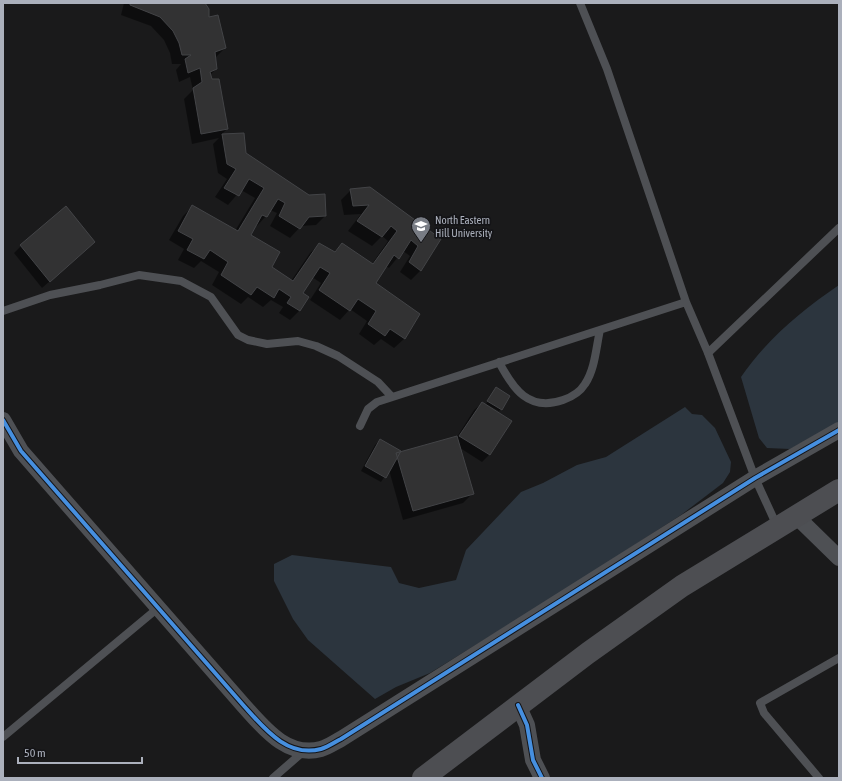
<svg xmlns="http://www.w3.org/2000/svg" width="842" height="781" font-family="'Asap Condensed',sans-serif">
  <rect width="100%" height="100%" fill="#1a1a1b"/>
  <path fill="#2c353e" d="M839 285V422L790 449 767 448 759 438 741 377C766 340 802 310 839 285Z
    M685 407 692 414 702 415 715 428 731 462 730 472 723 483 681 515 560 593 430 673 396 687 375 699 308 640 293 619 274 581V564L292 555 391 567 399 583 419 588 456 580 466 550 521 492 543 483 577 465 606 457Z"/>
  <path fill="#0007" d="M124 3H204L207 18 225 48 215 58 216 69 210 75 227 129 221 135 243 134 245 153 325 216 316 225 301 226 290 238 270 226 277 213 270 210 266 216 257 226 255 225 249 236 271 267 291 281 310 253 320 244 334 252 342 244 372 264 388 241 382 236 372 246 348 231 361 214 344 215 341 200 351 190 439 239 421 270 411 280 400 272 410 256 403 251 389 268 386 266 375 283 419 314 404 339 394 348 381 339 374 345 359 334 367 321 350 309 340 320 310 300 321 283 312 277 301 293 300 310 290 320 279 313 283 307 271 300 263 307 248 297 241 304 212 285 219 272 201 261 194 268 178 260 184 249 169 240 183 216 192 207 235 231 255 198 241 190 228 205 215 197 227 179 218 173 213 144 219 138 192 144 184 99 193 90 190 77 179 82 176 70 181 64H172L170 53 164 40 151 26 121 15Z
    M21 246 87 249 42 288 14 253Z
    M496 388 501 409 499 411 486 404Z
    M482 403 510 421 489 455 482 462 460 448 473 493 463 503 403 520 389 470 381 482 361 471 375 445 380 440 396 454 457 437 474 410Z"/>
  <path fill="#323233" stroke="#434447" d="M130 3H205L209 9V17L218 15 226 48 215 52 217 69 210 72 212 79H219L228 129 201 134 193 88 202 82 200 68 188 73 185 59 191 55H182L179 43 173 31 160 17 130 5Z
    M244 133 246 153 309 195 325 194 326 216 309 217 300 229 279 216 285 203 278 199 267 217 262 215 251 235 280 252 272 267 293 281 319 243 335 252 342 243 373 264 397 231 391 226 382 237 357 221 369 205 353 206 350 189 370 187 441 239 421 271 409 262 418 246 411 240 399 259 394 255 376 283 420 314 405 339 390 329 385 336 368 324 376 311 358 299 350 311 319 290 330 273 320 267 303 293 309 297 300 311 287 303 291 297 279 289 274 298 257 287 251 295 221 275 228 262 210 250 204 259 187 250 193 239 178 231 192 205 238 231 264 188 249 179 239 196 224 188 236 169 227 164 222 134Z
    M66 206 95 242 50 282 20 245Z
    M496 387 510 396 502 410 487 401Z
    M482 402 512 421 490 455 459 436Z
    M457 436 474 494 413 511 396 453Z
    M380 439 401 451 386 478 365 466Z"/>
  <g fill="none" stroke-linecap="round" stroke-linejoin="round">
    <path stroke="#4e5054" stroke-width="8" d="M580 3 607 69 686 302 708 353 755 478 777 526
      M3 311 50 295 100 285 139 275 181 281 211 297 238 335 248 340 267 344 298 341 316 346 338 356 378 382 392 397
      M708 353 839 228
      M499 362C513 389 529 412 563 400 572 397 580 392 585 384 595 369 596 348 600 330
      M360 426 368 409 377 402 686 302
      M3 737 158 608
      M273 778 304 751
      M819 778 764 713 760 703 839 658"/>
    <path stroke="#4e5054" stroke-width="16" d="M3 420 21 451 244 706C264 728 287 758 321 749 328 747 335 742 341 739L755 478 839 430
      M796 516 839 558
      M518 705 527 725 533 760 542 778"/>
    <path stroke="#4d4e52" stroke-width="22" d="M423 778 588 653 682 586 839 490"/>
    <g stroke="#141417" stroke-width="6">
      <path id="cycleway" d="M3 420 21 451 244 706C264 728 287 758 321 749 328 747 335 742 341 739L755 478 839 430
        M518 705 527 725 533 760 542 778"/>
    </g>
    <use href="#cycleway" stroke="#468fdf" stroke-width="4"/>
  </g>
  <defs>
    <g id="university-pin" transform="scale(1)"><path d="M0 17L-7.5 6A9.5 9.5 0 1 1 7.5 6Z" fill="#787c84" stroke="#141417"/><path d="M0-5L7-2L0 1L-7-2ZM-4 1L0 2.5L4 1V4Q0 6-4 4Z" fill="#fff"/></g>
  </defs>
  <g fill-rule="evenodd">
    <use href="#university-pin" x="421" y="226"/>
  </g>
  <g text-anchor="middle" stroke-width="3.5" stroke-linejoin="round" paint-order="stroke">
    <g font-size="11" fill="#abb0bc" stroke="#141417" text-anchor="start">
      <text x="435" y="224">North Eastern<tspan x="435" dy="13">Hill University</tspan></text>
    </g>
  </g>
  <rect width="842" height="781" fill="none" stroke="#abb0bc" stroke-width="8"/>
  <path d="M18 757v6h124v-6" fill="none" stroke="#abb0bc" stroke-width="2"/>
  <text x="24" y="757" font-size="12" fill="#abb0bc" stroke="#141417" stroke-width="3" paint-order="stroke">50 m</text>
</svg>
